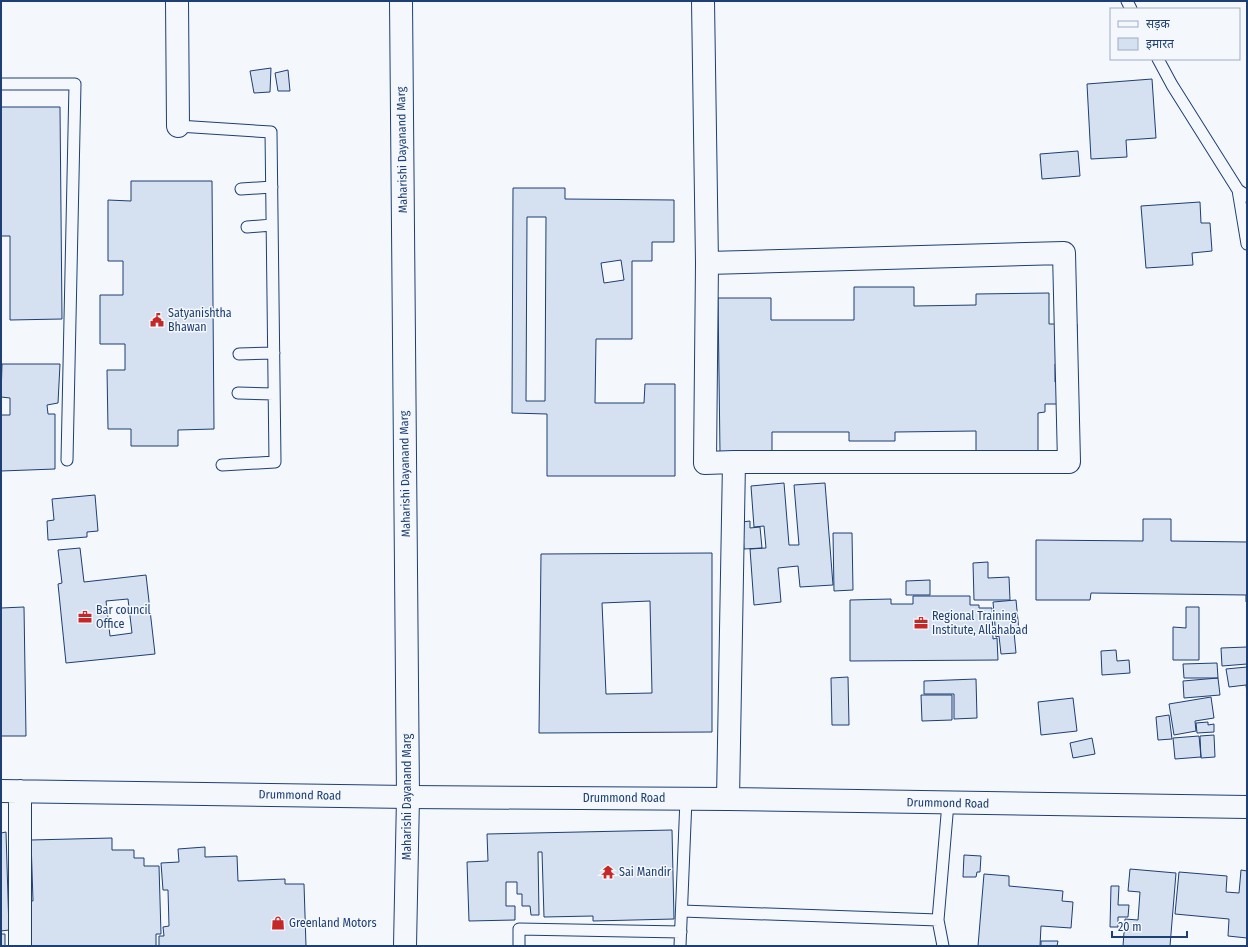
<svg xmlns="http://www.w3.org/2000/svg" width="1248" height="947" font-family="'Fira Sans Condensed','Noto Sans Devanagari',sans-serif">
  <rect width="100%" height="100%" fill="#f4f7fb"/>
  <path fill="#d5e0f0" stroke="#1d3f73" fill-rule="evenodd" d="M271 68 270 92 254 93 250 71Z
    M288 70 290 91H278L275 73Z
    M1152 79 1156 138 1126 140 1127 157 1091 159 1087 84Z
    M1 107H60L62 319 10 320V236H1Z
    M1078 151 1080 176 1042 179 1040 154Z
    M131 181H212L214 429 178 430V446H131V429H108L107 370H125V344H100V295H123V261H108V200L131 201Z
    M513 188H565V199L674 200V242H652V261H632V339H596L595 403H644L645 384H675V476H547V414L512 413ZM527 217H546L545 401H526ZM621 260 624 280 604 283 601 263Z
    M1200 202 1201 223H1210L1212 251 1192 253 1193 265 1146 268 1141 206Z
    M854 287H914V306L976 305V294L1049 293V324H1077V364H1055V382H1061V404H1045V412L1038 413V452H976V431L895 432V441H849V432H772V452L720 453 718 298H771V320H854Z
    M2 364H60L58 403 47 405 48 414H55V469L1 471V415H10V398L1 397Z
    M784 483 789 545H799L794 485 825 483 833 585 800 587 798 566 778 568 781 602 754 605 750 549 766 548 764 526 754 527 751 486Z
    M95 495 98 531 87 532V537L48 540 47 521 54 520 52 499Z
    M1143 519H1171V541L1247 542V602H1246V595L1091 593 1090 600H1036V540L1143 541Z
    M750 521V528L760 527 762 548 744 549 742 522Z
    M833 533H852L853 590 834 591Z
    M80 548 84 582 146 575 155 654 66 663 58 584 62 583 58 550ZM128 599 132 633 110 636 106 601Z
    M712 553V732L539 733 541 554ZM650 601 652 693 606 694 602 603Z
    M988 562V578L1009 577 1010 600H974L973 563Z
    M930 580V595H906V581Z
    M913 596H970V605H979V608H992L993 639 997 638 998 660 850 661V600L891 599V604H913Z
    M1016 600 1019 631 1014 632 1016 653 1001 654 999 636 996 637 993 602Z
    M24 607 26 736H1V608Z
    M1186 607H1199V660H1173V627L1186 628Z
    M1247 647V664L1222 666 1221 648Z
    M1116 650 1117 661 1129 660 1130 673 1102 675 1101 651Z
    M1217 663 1218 678H1184L1183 664Z
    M1247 667V693L1246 685 1229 687 1226 669Z
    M848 677 849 725H832L831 678Z
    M1218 678 1220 695 1184 698 1183 681Z
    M976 679 977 718 954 719V694H924V681Z
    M921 695H952V720L922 721Z
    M1211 697 1214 718 1195 721 1196 731 1174 735 1169 704Z
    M1073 698 1077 731 1041 735 1038 702Z
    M1169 715 1172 739 1158 740 1156 717Z
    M1208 722V725L1214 724V732L1197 733 1196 723Z
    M1214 735 1215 757 1201 758 1200 736Z
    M1199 736 1201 757 1175 759 1173 738Z
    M1092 738 1095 754 1073 758 1070 743Z
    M672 830 674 919 593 921V916L544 917 542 852H538L539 915H531L530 906H522V894H517V882H506V906H515V920L469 921 467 862 488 861 487 834Z
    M6 832 9 930 1 931V833Z
    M112 838V850H134V858H144V866H159L161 934H156V946H29L27 900 33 901 31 840Z
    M205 847V857L237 856 238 881 285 879V884H304L306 946H159V936H164L163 927 169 926 168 890H163L161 863 179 862 178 849Z
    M964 855 981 856 980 872H977L976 877H963Z
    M1130 869 1176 873 1170 946H1123L1125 919 1138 920 1140 892 1128 891Z
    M1241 870 1247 871V938L1228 936 1229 919 1175 914 1179 872 1227 876 1226 892 1239 893Z
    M984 874 1009 876V886L1063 891 1062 901 1073 902 1071 928 1041 926 1040 946H978Z
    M1111 886H1119L1118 905H1129L1128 917H1118V927H1110Z
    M1 934H5V946H1Z
    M1041 941H1058L1057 946H1041Z"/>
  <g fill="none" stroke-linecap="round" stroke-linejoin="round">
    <g stroke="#1d3f73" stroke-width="13">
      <path id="lane" d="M1127 1 1131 9
        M1158 59 1172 85 1238 190 1247 196
        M1 84H75L67 460
        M178 126 271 132 275 462 222 465
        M241 189 272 187
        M1238 190 1247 244
        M247 227 272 225
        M239 354 274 353
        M238 393 274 394
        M682 911 938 920
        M519 946V929L681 932
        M680 946 686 799
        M943 946 938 920 948 803"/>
    </g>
    <g stroke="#1d3f73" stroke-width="24">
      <path id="street" d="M177 1 178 126
        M703 1 707 263 705 463 734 462 728 799
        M707 263 1064 253 1069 462H734
        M1 791 408 797 728 799 1247 807
        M20 791V946"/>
    </g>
    <g stroke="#1d3f73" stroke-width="24">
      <path id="secondary" d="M401 1 408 797 405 946"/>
    </g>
    <use href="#lane" stroke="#f4f7fb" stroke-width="11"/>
    <use href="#street" stroke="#f4f7fb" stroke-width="22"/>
    <use href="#secondary" stroke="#f4f7fb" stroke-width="22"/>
  </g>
  <defs>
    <g id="civic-bare" transform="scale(1.08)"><path d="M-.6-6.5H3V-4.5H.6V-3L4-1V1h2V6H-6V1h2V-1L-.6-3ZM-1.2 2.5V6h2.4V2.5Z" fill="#c62828" stroke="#f4f7fb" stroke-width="2.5" paint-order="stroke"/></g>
    <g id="office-bare" transform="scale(1.08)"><path d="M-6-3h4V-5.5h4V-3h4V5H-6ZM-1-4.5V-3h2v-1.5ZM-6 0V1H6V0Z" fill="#c62828" stroke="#f4f7fb" stroke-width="2.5" paint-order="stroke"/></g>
    <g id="temple-bare" transform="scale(1.08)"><path d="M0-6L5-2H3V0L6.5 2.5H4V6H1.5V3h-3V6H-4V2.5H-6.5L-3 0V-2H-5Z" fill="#c62828" stroke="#f4f7fb" stroke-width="2.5" paint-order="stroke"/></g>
    <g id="shop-bare" transform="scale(1.08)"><path d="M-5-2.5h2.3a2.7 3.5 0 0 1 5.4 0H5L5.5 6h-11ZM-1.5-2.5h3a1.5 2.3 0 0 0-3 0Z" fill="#c62828" stroke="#f4f7fb" stroke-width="2.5" paint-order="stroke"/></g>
  </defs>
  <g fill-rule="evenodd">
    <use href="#civic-bare" x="157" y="320"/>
    <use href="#office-bare" x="85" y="617"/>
    <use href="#office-bare" x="921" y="623"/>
    <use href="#temple-bare" x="608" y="872"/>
    <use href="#shop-bare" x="278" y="923"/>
  </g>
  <g text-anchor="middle" stroke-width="3" stroke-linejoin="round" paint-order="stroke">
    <g font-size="12" fill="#1d3f73" stroke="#f4f7fb">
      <text transform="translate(402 150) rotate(-91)" y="4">Maharishi Dayanand Marg</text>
      <text transform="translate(405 474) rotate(-91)" y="4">Maharishi Dayanand Marg</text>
      <text transform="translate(300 795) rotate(1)" y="4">Drummond Road</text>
      <text transform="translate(407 797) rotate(-90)" y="4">Maharishi Dayanand Marg</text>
      <text x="624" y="802">Drummond Road</text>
      <text transform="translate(948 803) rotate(1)" y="4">Drummond Road</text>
    </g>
    <g font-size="12" fill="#1d3f73" stroke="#f4f7fb" text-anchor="start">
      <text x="168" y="317">Satyanishtha<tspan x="168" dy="14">Bhawan</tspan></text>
      <text x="96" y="614">Bar council<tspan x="96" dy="14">Office</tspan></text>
      <text x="932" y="620">Regional Training<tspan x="932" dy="14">Institute, Allahabad</tspan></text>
      <text x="619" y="876">Sai Mandir</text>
      <text x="289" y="927">Greenland Motors</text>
    </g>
  </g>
  <rect width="1248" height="947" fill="none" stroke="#1d3f73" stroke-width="4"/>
  <rect x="1110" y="8" width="130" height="52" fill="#f4f7fb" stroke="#9eadc5"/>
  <rect x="1118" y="21" width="20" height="6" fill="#f4f7fb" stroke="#9eadc5"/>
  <text x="1146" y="28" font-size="12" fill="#1d3f73">सड़क</text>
  <rect x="1118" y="38" width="20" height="12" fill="#d5e0f0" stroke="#9eadc5"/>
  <text x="1146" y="48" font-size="12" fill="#1d3f73">इमारत</text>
  <path d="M1112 931v6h75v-6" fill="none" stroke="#1d3f73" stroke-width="2"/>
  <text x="1118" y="931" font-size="12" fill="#1d3f73" stroke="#f4f7fb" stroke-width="3" paint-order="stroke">20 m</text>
</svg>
